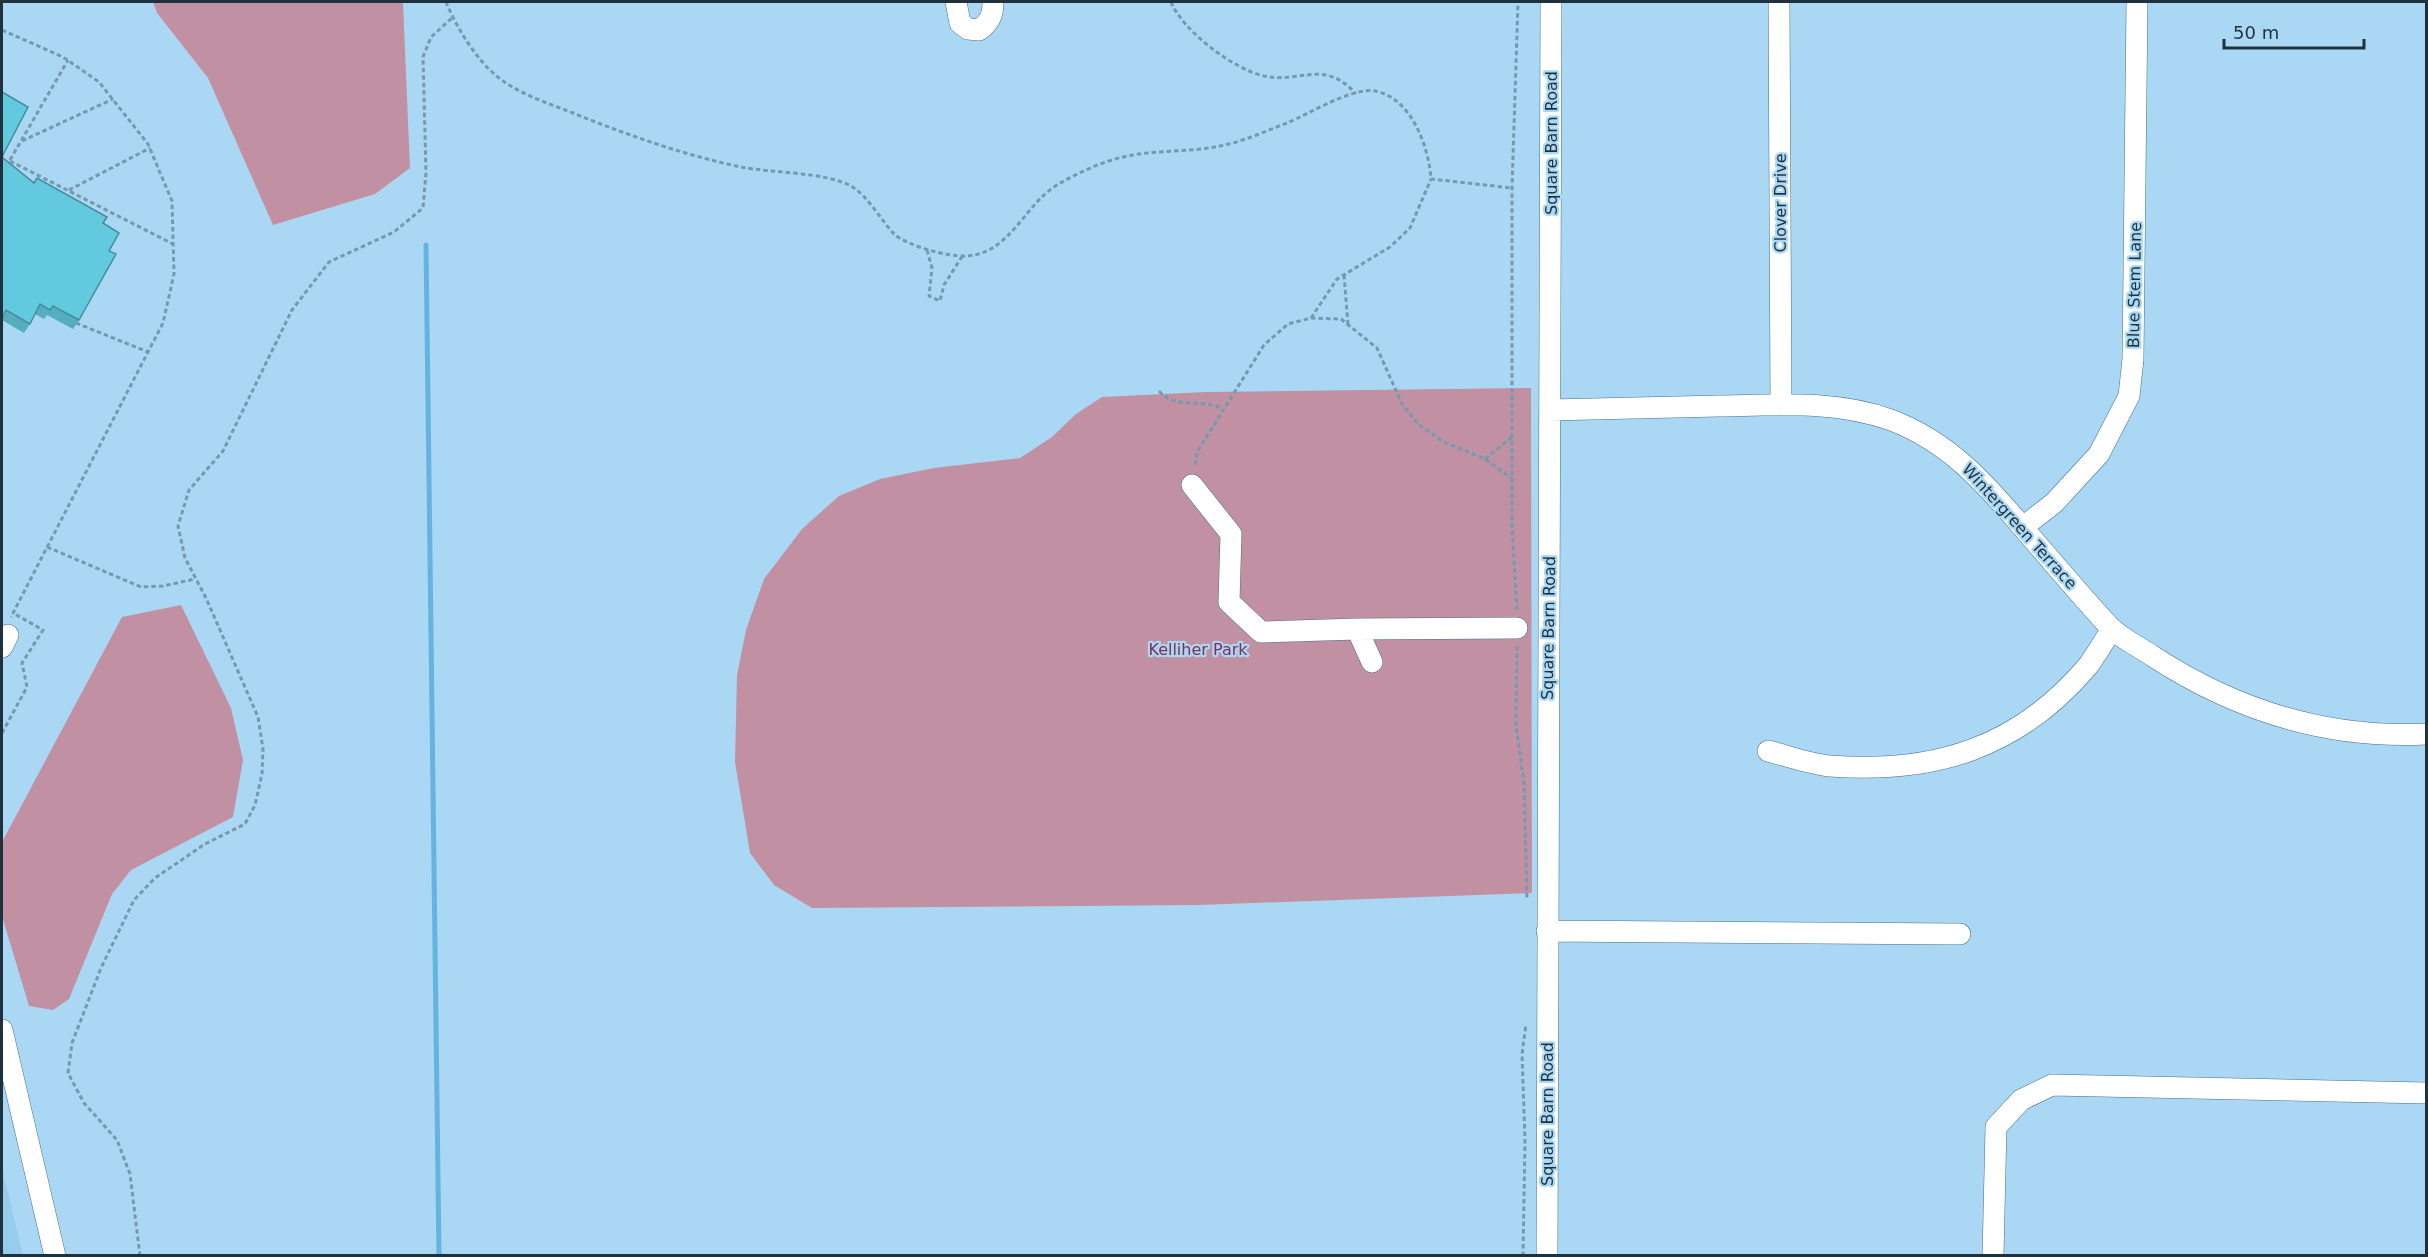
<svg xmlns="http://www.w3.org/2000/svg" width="2428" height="1257" font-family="'DejaVu Sans',sans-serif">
  <rect width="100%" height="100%" fill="#aad8f4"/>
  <path fill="#97cdec" d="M2 1168 23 1255H2Z"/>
  <path fill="#c190a3" d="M153 2H403L410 168 375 194 273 225 208 78 157 13Z
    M1531 388 1532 893 1199 905 812 908 774 885 750 853 735 762 737 675 746 630 764 579 802 529 839 496 880 479 934 468 1020 458 1052 437 1076 414 1102 397 1206 392Z
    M181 605 231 708 243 760 233 817 131 870 112 894 69 999 53 1010 29 1006 2 916V842L122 617Z"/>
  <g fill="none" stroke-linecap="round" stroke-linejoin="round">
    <path stroke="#65b3de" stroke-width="5" d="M426 245 439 1256"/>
    <g stroke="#436e86" stroke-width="22">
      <path id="minor" d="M956 2 960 23 968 29 979 30C990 22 993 15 993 2
        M1779 2 1781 405
        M1550 410C1606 409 1663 407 1719 406 1777 405 1836 400 1891 420 1949 442 1985 483 2024 529 2052 561 2080 595 2109 626 2121 639 2140 647 2154 657 2236 710 2328 739 2426 734
        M1192 485 1231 534 1229 602 1261 632 1357 629 1372 662
        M2023 527 2054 503 2099 454 2129 396 2133 359 2137 2
        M1357 629 1517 628
        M2 647 8 635
        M1768 751C1788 756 1810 764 1830 766 1934 774 2018 748 2087 667 2096 656 2103 642 2112 629
        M1547 931 1960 934
        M2 1030 55 1256
        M1547 1256 1551 2
        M1993 1256 1996 1127 2021 1100 2052 1085 2426 1093"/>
    </g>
    <path stroke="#7599ae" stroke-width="3" stroke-dasharray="4.5 3" stroke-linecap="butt" d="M446 2C457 28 476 60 499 78 521 95 548 103 573 113 627 135 684 155 741 167 770 173 826 172 851 186 869 197 880 219 894 234 907 246 949 257 966 256 1010 254 1024 205 1057 185 1079 172 1107 159 1133 155 1161 150 1192 152 1220 146 1242 142 1266 131 1287 123 1309 114 1352 87 1375 91 1412 98 1429 148 1431 179L1512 188
      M1171 2C1183 31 1233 69 1264 76 1300 84 1324 58 1356 94
      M2 30 63 57 99 82 148 144 172 201 174 274 163 323 11 617
      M22 141 113 99
      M10 160 68 60
      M10 161 173 244
      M69 190 150 148
      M927 250 932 268 929 296 940 301 944 285 963 255
      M1344 275 1348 324
      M1311 318 1337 279 1390 247 1410 228 1431 179
      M76 323 148 352
      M1159 391C1177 411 1202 397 1223 409
      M1485 459 1512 437
      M1195 465 1197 452 1264 345 1288 324 1311 318 1341 319 1377 348 1402 404 1418 424 1442 441 1485 459 1511 478
      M47 547 141 587 163 586 195 579
      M1517 610 1512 528V188L1518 2
      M1517 646 1516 726 1524 783 1527 900
      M2 733 27 687 22 663 43 630 13 613
      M140 1256 130 1174 117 1140 84 1103 68 1073 72 1043 101 968 134 900 155 878 205 844 245 824 255 805 262 774 263 749 258 717 206 598 185 558 178 526 189 490 223 451 292 310 329 262 394 232 423 208 426 173 423 57 431 37 452 18
      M1523 1256 1525 1141 1522 1054 1526 1024"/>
    <use href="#minor" stroke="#fff" stroke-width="21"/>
  </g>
  <path fill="#55adc0" d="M2 92V157L34 182 103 223 109 251 79 320 73 329 47 315 44 319 35 314 30 324 24 333 2 320Z"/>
  <path fill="#63c9df" stroke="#458d9c" stroke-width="1.5" d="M2 92 28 107 2 157 34 183 37 178 107 217 103 223 119 233 109 251 116 254 79 320 53 306 50 310 40 304 30 324 6 310 2 318Z"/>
  <g text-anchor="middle" stroke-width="4.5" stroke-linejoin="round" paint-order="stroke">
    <g font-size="16" fill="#1f313c" stroke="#aad8f4">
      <text transform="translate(1551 143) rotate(-90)" y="6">Square Barn Road</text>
      <text transform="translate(1780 203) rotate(-90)" y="6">Clover Drive</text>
      <text transform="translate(2134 285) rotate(-89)" y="6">Blue Stem Lane</text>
      <text transform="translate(2020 526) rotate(48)" y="6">Wintergreen Terrace</text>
      <text transform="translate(1548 628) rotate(-89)" y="6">Square Barn Road</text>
      <text transform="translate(1547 1114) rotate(-90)" y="6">Square Barn Road</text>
    </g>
    <g font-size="16" fill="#842b56" stroke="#aad8f4">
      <text x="1198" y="655">Kelliher Park</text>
    </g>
  </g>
  <rect width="2428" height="1257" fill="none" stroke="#1f313c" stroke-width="6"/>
  <path d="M2224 39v9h140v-9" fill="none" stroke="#1f313c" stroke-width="3"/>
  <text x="2233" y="39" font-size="18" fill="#1f313c" stroke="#aad8f4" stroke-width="4.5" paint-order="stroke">50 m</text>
</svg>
